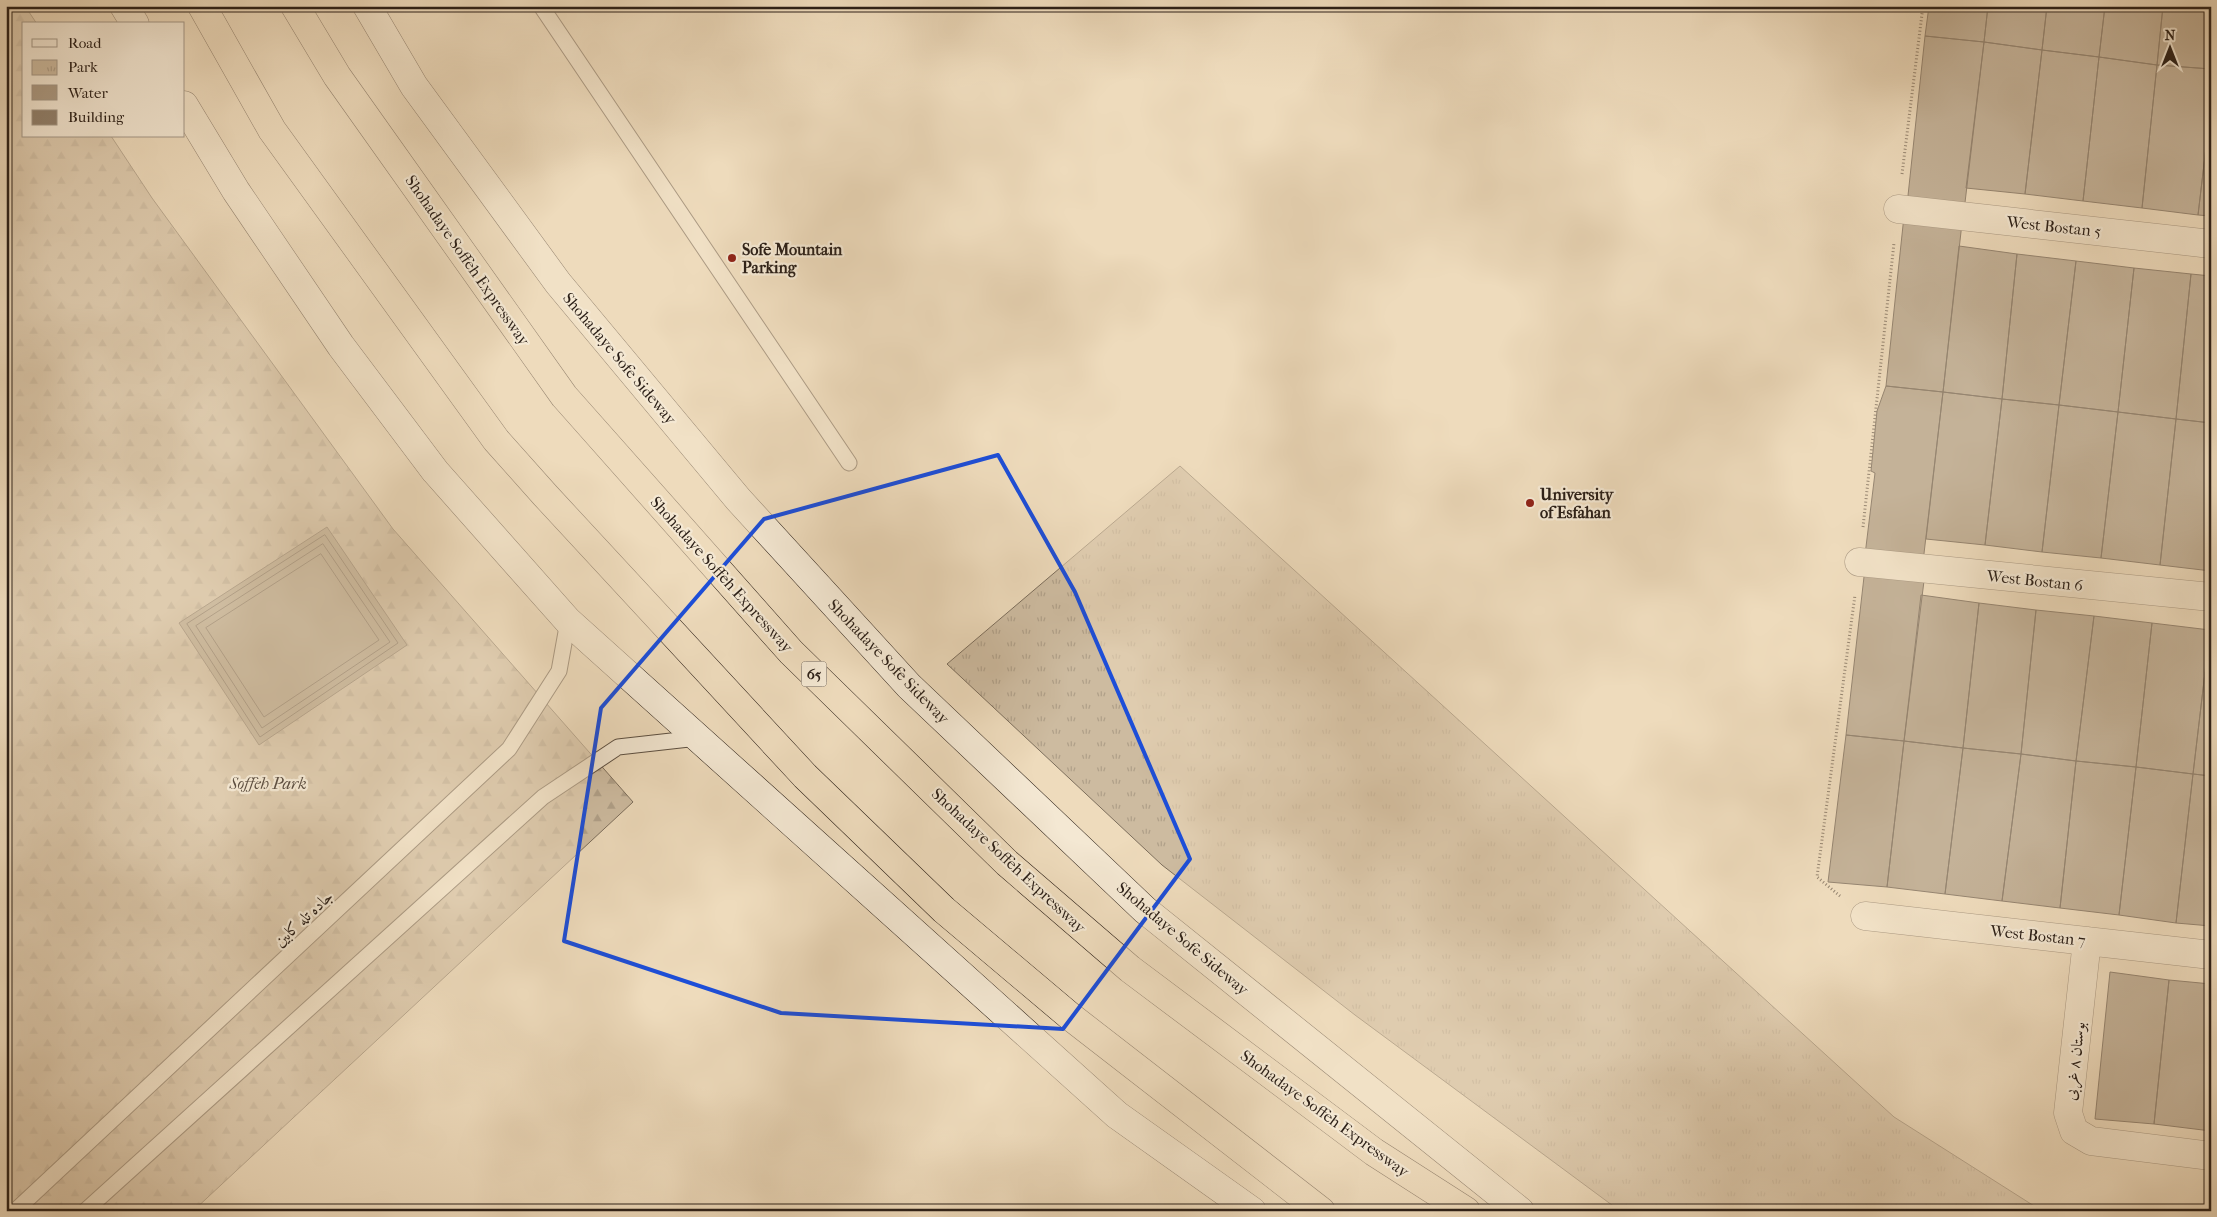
<svg xmlns="http://www.w3.org/2000/svg" width="2217" height="1217" font-family="'IM FELL French Canon',Amiri,serif">
  <defs>
    <pattern id="forest-firs" width="22" height="20" patternUnits="userSpaceOnUse" patternTransform="scale(1.25)"><rect width="22" height="20" fill="#cdbba0"/><path d="M5 1l3.5 6h-7zM16 11l3.5 6h-7z" fill="#b0a089"/></pattern>
    <pattern id="park-tufts" width="24" height="20" patternUnits="userSpaceOnUse" patternTransform="scale(1.25)"><rect width="24" height="20" fill="#cdbba0"/><path d="M3 7l-1-3M5 7V3M7 7l1-3M15 17l-1-3M17 17v-4M19 17l1-3" fill="none" stroke="#b0a089"/></pattern>
  </defs>
  <rect width="100%" height="100%" fill="#eedbbc"/>
  <filter id="stains"><feTurbulence type="fractalNoise" baseFrequency=".004" numOctaves="4"/><feColorMatrix values="0 0 0 0 .2 0 0 0 0 .09 0 0 0 0 .02 0 0 0 .5 -.17"/></filter>
  <radialGradient id="worn" r=".72"><stop offset=".6" stop-color="#630" stop-opacity="0"/><stop offset="1" stop-color="#630" stop-opacity=".3"/></radialGradient>
  <path fill="url(#forest-firs)" stroke="#7c6e5c" d="M6 6H25L37 24H24V136H111L152 198 393 529 633 802 193 1211H6Z"/>
  <path fill="url(#park-tufts)" stroke="#7c6e5c" d="M1180 466 1894 1117 2042 1211H1620L1355 1015 1162 865 947 664Z"/>
  <path fill="#ac9b84" stroke="#796a59" d="M327 527 407 645 259 745 179 623Z"/>
  <g fill="none" stroke-linecap="round" stroke-linejoin="round">
    <path stroke="#6c5e4e" stroke-width="1" d="M325 535 398 643 260 737 187 624Z
      M323 544 390 642 262 728 196 626Z
      M321 554 379 640 264 717 206 628Z"/>
  </g>
  <path fill="#91816d" stroke="#2c2018" d="M1929 6H1988L1984 42 1925 36Z
    M1988 6H2047L2042 50 1984 42Z
    M2047 6H2105L2099 57 2042 50Z
    M2105 6H2163L2157 65 2099 57Z
    M2163 6H2211V69L2157 65Z
    M1925 36 1984 42 1964 211 1907 205Z
    M1984 42 2042 50 2025 194 1966 188Z
    M2042 50 2099 57 2083 201 2025 194Z
    M2099 57 2157 65 2142 208 2083 201Z
    M2157 65 2211 69V105L2198 215 2142 208Z
    M2211 105V216L2198 215Z
    M1904 216 1962 223 1943 392 1886 386Z
    M1959 246 2017 254 2002 399 1943 392Z
    M2017 254 2076 261 2059 405 2002 399Z
    M2076 261 2134 268 2118 412 2059 405Z
    M2134 268 2191 274 2176 419 2118 412Z
    M2191 274 2211 276V423L2176 419Z
    M1886 386 1943 392 1923 562 1865 555 1875 473 1871 471 1877 411Z
    M1943 392 2002 399 1985 545 1926 539Z
    M2002 399 2059 405 2042 552 1985 545Z
    M2059 405 2118 412 2101 558 2042 552Z
    M2118 412 2176 419 2160 565 2101 558Z
    M2176 419 2211 423V571L2160 565Z
    M1865 568 1925 573 1904 741 1846 735Z
    M1921 595 1979 603 1963 748 1904 741Z
    M1979 603 2036 610 2021 754 1963 748Z
    M2036 610 2094 616 2076 761 2021 754Z
    M2094 616 2152 623 2136 767 2076 761Z
    M2152 623 2210 630 2193 774 2136 767Z
    M2210 630H2211V776L2193 774Z
    M1846 735 1904 741 1887 887 1828 882Z
    M1904 741 1963 748 1945 894 1887 887Z
    M1963 748 2021 754 2002 901 1945 894Z
    M2021 754 2076 761 2060 908 2002 901Z
    M2076 761 2136 767 2119 915 2060 908Z
    M2136 767 2193 774 2176 923 2119 915Z
    M2193 774 2211 776V926L2176 923Z
    M2110 972 2169 980 2154 1124 2095 1119Z
    M2169 980 2211 984V1131L2154 1124Z"/>
  <g fill="none" stroke-linecap="round" stroke-linejoin="round">
    <g stroke="#5c4f41" stroke-width="17">
      <path id="lane" d="M541 6 849 463
        M15 1211 509 749 559 671 568 621
        M85 1211 543 797 618 747 698 738"/>
    </g>
    <g stroke="#5c4f41" stroke-width="29">
      <path id="street" d="M1898 209 2211 244
        M1859 562 2211 597
        M1865 916 2211 955
        M2087 941 2068 1113 2074 1131 2091 1141 2211 1156"/>
    </g>
    <g stroke="#2c2018" stroke-width="29">
      <path id="secondary" d="M124 6 135 24
        M367 6 414 86 558 283 738 499 909 686 1145 910 1520 1211
        M184 105 236 191 341 346 435 471 568 621 1117 1115 1252 1211"/>
    </g>
    <g stroke="#2c2018" stroke-width="29">
      <path id="highway" d="M202 6 272 130 496 440 545 495 805 776 944 910 1071 1017 1321 1211
        M295 6 337 76 564 396 791 652 1007 863 1130 969 1374 1152 1466 1211"/>
    </g>
    <path stroke="#2c2018" stroke-width="3" stroke-dasharray="1 2.5" stroke-linecap="butt" d="M1902 174 1923 6
      M1863 527 1894 243
      M1840 896 1817 877 1855 595"/>
    <use href="#lane" stroke="#f4e8d3" stroke-width="15"/>
    <use href="#street" stroke="#f4e8d3" stroke-width="28"/>
    <use href="#secondary" stroke="#f4e8d3" stroke-width="28"/>
    <use href="#highway" stroke="#eedbbc" stroke-width="28"/>
  </g>
  <path d="M0 0H2217V1217H0ZM998 455 1075 592 1190 859 1063 1029 781 1013 564 941 601 708 764 519Z" fill="#eedbbc" fill-opacity=".55" fill-rule="evenodd"/>
  <path fill="none" stroke="#1d4ed8" stroke-width="4" stroke-linejoin="round" d="M998 455 1075 592 1190 859 1063 1029 781 1013 564 941 601 708 764 519Z"/>
  <g fill="#8f2418" stroke="#f4e8d3" stroke-width="2">
    <circle cx="732" cy="258" r="5"/>
    <circle cx="1530" cy="503" r="5"/>
  </g>
  <g text-anchor="middle" stroke-width="4.5" stroke-linejoin="round" paint-order="stroke">
    <rect fill="#f4e8d3" stroke="#685c50" stroke-width="1" x="801.5" y="661.5" width="25" height="25" rx="4"/>
    <g font-size="15" font-weight="bold" fill="#2c2018">
      <text x="814" y="679">65</text>
    </g>
    <g font-size="16" fill="#2c2018" stroke="#f4e8d3">
      <text transform="translate(2054 226) rotate(6)" y="6">West Bostan 5</text>
      <text transform="translate(468 260) rotate(55)" y="6">Shohadaye Soffeh Expressway</text>
      <text transform="translate(620 358) rotate(50)" y="6">Shohadaye Sofe Sideway</text>
      <text transform="translate(722 574) rotate(48)" y="6">Shohadaye Soffeh Expressway</text>
      <text transform="translate(2035 580) rotate(6)" y="6">West Bostan 6</text>
      <text transform="translate(889 661) rotate(46)" y="6">Shohadaye Sofe Sideway</text>
      <text transform="translate(1009 860) rotate(43)" y="6">Shohadaye Soffeh Expressway</text>
      <text transform="translate(303 918) rotate(-43)" y="6">جاده تله کابین</text>
      <text transform="translate(2038 935) rotate(6)" y="6">West Bostan 7</text>
      <text transform="translate(1183 938) rotate(40)" y="6">Shohadaye Sofe Sideway</text>
      <text transform="translate(2074 1061) rotate(-83)" y="6">بوستان ۸ غربی</text>
      <text transform="translate(1325 1113) rotate(36)" y="6">Shohadaye Soffeh Expressway</text>
    </g>
    <g font-size="16" font-weight="bold" fill="#2c2018" stroke="#f4e8d3" text-anchor="start">
      <text x="742" y="255">Sofe Mountain<tspan x="742" dy="18">Parking</tspan></text>
      <text x="1540" y="500">University<tspan x="1540" dy="18">of Esfahan</tspan></text>
    </g>
    <g font-size="16" font-style="italic" fill="#5c4e41" stroke="#f4e8d3">
      <text x="268" y="789">Soffeh Park</text>
    </g>
  </g>
  <rect width="2217" height="1217" fill="none" stroke="#eedbbc" stroke-width="25"/>
  <rect x="8" y="8" width="2202" height="1202" fill="none" stroke="#2c2018" stroke-width="2.5"/>
  <rect x="12" y="12" width="2192" height="1192" fill="none" stroke="#2c2018"/>
  <rect x="22" y="22" width="162" height="115" fill="#f4e8d3" stroke="#a49888"/>
  <rect x="32" y="39" width="25" height="8" fill="#f4e8d3" stroke="#a49888"/>
  <text x="68" y="48" font-size="15" fill="#2c2018">Road</text>
  <rect x="32" y="60" width="25" height="15" fill="url(#park-tufts)" stroke="#a49888"/>
  <text x="68" y="72" font-size="15" fill="#2c2018">Park</text>
  <rect x="32" y="85" width="25" height="15" fill="#ac9b84" stroke="#a49888"/>
  <text x="68" y="98" font-size="15" fill="#2c2018">Water</text>
  <rect x="32" y="110" width="25" height="15" fill="#91816d" stroke="#a49888"/>
  <text x="68" y="122" font-size="15" fill="#2c2018">Building</text>
  <g transform="translate(2170 48)" stroke="#f4e8d3" stroke-width="4" paint-order="stroke">
  <path d="M0-4L9 19L0 12L-9 19Z" fill="#2c2018"/>
  <text y="-8" font-size="14" font-weight="bold" text-anchor="middle" fill="#2c2018">N</text>
  </g>
  <rect width="100%" height="100%" filter="url(#stains)"/>
  <rect width="100%" height="100%" fill="url(#worn)"/>
</svg>
